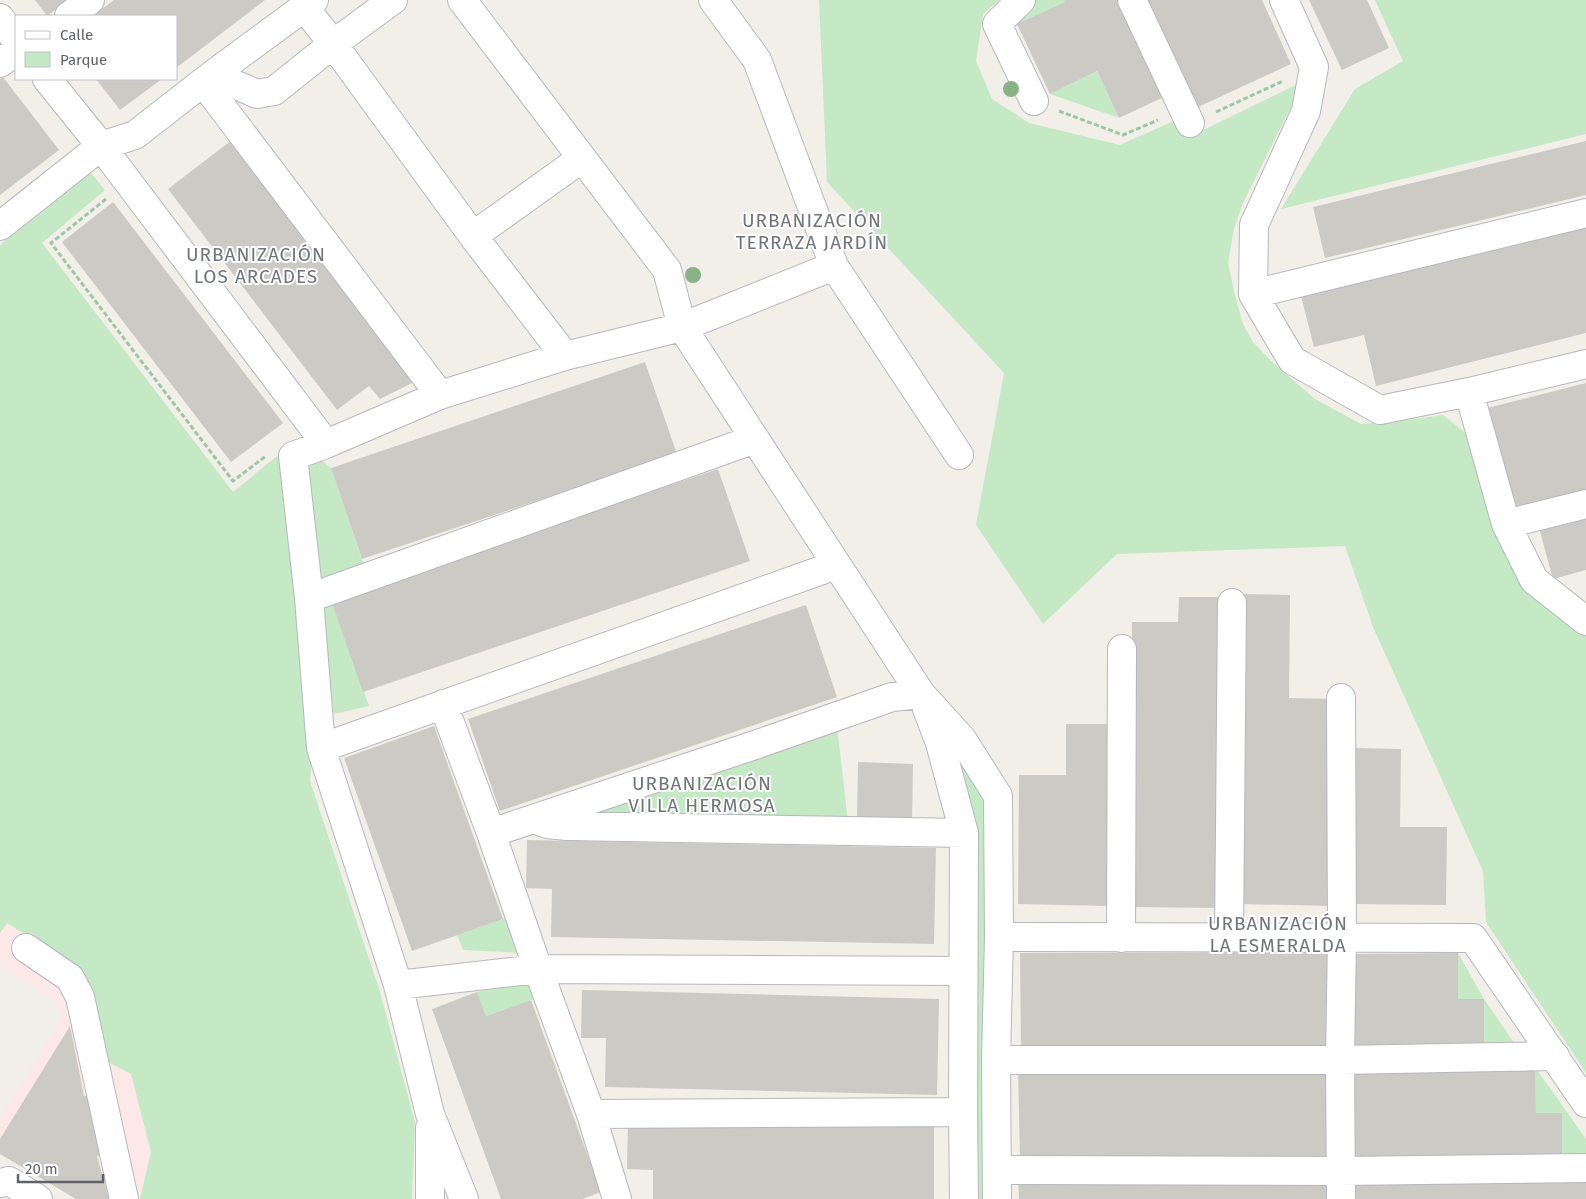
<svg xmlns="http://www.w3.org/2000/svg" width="1586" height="1199" font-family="'Fira Sans',sans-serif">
  <rect width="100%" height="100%" fill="#f1efe8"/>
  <path fill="#fce8e6" d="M7 923 79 968 106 1061 131 1074 151 1152 140 1199H76L0 1154V1119L63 1017 54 999 0 966V933Z"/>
  <path fill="#c5e8c5" d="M819 0H999L983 14 976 61 992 99 1029 123 1120 145 1178 119 1189 137 1302 82 1291 107 1243 203 1234 229 1228 263 1235 296 1243 324 1253 342 1270 360 1315 399 1361 424 1400 421 1443 415 1467 434 1495 529 1586 634V1073L1486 922 1483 871 1373 627 1345 546 1117 554 1043 624 976 525 1004 373 827 182Z
    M1028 0H1064L1065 2 1017 24 1012 16Z
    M1375 0H1586V134L1281 209 1355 89 1403 61Z
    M1097 71 1119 118 1050 94Z
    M87 168 105 190 42 243 233 492 288 447 313 743 310 781 380 992 415 1122 412 1199H140L151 1152 131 1074 106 1061 79 968 7 923 0 933V245Z
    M313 453 331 468 365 569 319 585 299 461Z
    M331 600 369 706 334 714 319 603Z
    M837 726 848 822 572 813Z
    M953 745 987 798 985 1199H976L975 830 963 771Z
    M512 918 523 953 463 950 457 935 503 919Z
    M1458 953 1484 999 1517 1047 1484 1046V999H1458Z
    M531 982 537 998 486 1016 477 992Z
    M1535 1067 1586 1139V1158L1562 1160 1561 1113H1536Z"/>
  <path fill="#cccac5" d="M35 0H69L47 16Z
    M114 0H265L176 68V16H93Z
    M1064 0H1121L1166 96 1119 118 1097 71 1050 94 1017 24 1065 2Z
    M1146 0H1262L1291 64 1196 108Z
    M1309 0H1367L1389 48 1342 70Z
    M3 77 59 150 0 195V79Z
    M96 79H162L120 110Z
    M232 140 414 382 380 399 369 386 337 410 168 189Z
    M1586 141V195L1325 258 1313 207Z
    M113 202 283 423 231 462 62 242Z
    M1586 225V333L1376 386 1364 335 1314 347 1301 296Z
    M645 362 677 454 362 559 331 468Z
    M1586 383V491L1513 509 1487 408Z
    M718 469 750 561 363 692 331 600Z
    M1586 516V570L1553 579 1539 528Z
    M1243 594 1290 595 1289 698 1335 699 1334 906 1241 904Z
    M1179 597H1225L1222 908 1129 907 1132 622H1178Z
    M806 605 837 697 500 811 468 719Z
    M1066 724H1113L1111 906 1018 904 1019 775H1066Z
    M434 726 503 919 412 951 344 758Z
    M1355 748 1401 749 1400 827H1447L1446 905 1353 904Z
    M858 762 913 764 912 822 857 820Z
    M527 840 936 848 934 944 551 937 552 889 526 888Z
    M1331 952 1332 1045 1021 1046 1020 953Z
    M1458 953V999H1484V1046H1355L1354 954Z
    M582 990 939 999 937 1095 605 1087 606 1038H581Z
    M477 992 486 1016 531 1000 601 1192 582 1199H501L432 1009Z
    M70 1026 84 1096 97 1094 111 1153 97 1156 109 1199H76L0 1154V1139Z
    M1330 1067 1331 1160 1020 1161 1018 1068Z
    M1535 1067 1536 1113H1562V1160L1355 1161 1353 1068Z
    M628 1121 934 1126V1199H653V1170L627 1169Z
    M1330 1179V1199H1019L1018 1180Z
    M1586 1179V1199H1352V1181Z"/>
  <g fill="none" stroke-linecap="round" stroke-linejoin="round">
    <g stroke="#b5b8bc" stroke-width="30">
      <path id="minor" d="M462 0 667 270 682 327 921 694 962 739 998 796 999 937 996 1060 997 1199
        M1021 0 997 24 1034 101
        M1132 0 1190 123
        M1284 0 1314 67 1306 111 1254 225 1253 294 1292 360 1380 410 1469 392 1586 364
        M305 8 333 44 473 236 565 356
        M69 16 90 0
        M0 18 16 40
        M0 63 16 51
        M216 72 234 84 257 94 274 91 333 44 393 0
        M47 79 101 146 326 444
        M203 82 440 395
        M0 226 101 146 135 135 216 72 314 0
        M473 236 582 158
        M834 266 959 455
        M1253 294 1586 213
        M1469 392 1506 524 1534 580 1586 621
        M1506 524 1586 504
        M309 598 755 439
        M443 704 491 833 538 969 591 1114 617 1199
        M927 709 940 743 964 833 963 1112 964 1199
        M321 748 836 565
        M534 819 547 824 567 826 964 833
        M491 833 752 746 892 697 921 694
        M999 937 1473 938 1586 1103
        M1121 938 1122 649
        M1229 938 1232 603
        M26 948 70 978 80 997 124 1199
        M398 985 538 969 963 971
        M996 1060H1340L1555 1056
        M591 1114 963 1112
        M998 1170 1341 1171 1586 1168
        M0 1183 9 1181 38 1199
        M430 1199V1128
        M464 1199 430 1114 398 985 321 748 309 598 293 456 326 444 440 395 565 356 682 327 834 266 757 60 713 0
        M1341 1199 1340 1060 1342 938 1341 698"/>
    </g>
    <path stroke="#9cc7a9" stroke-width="3" stroke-dasharray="5 2.5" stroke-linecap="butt" d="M1059 111 1123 135 1158 120
      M1216 112 1283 81
      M106 199 51 243 233 481 266 456"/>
    <use href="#minor" stroke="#fff" stroke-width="28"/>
  </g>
  <g fill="#89b387">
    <circle cx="1011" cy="89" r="8"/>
    <circle cx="693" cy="275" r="8"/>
  </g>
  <g text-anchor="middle" stroke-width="4" stroke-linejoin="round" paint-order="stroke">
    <g font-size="19" letter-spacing="1" fill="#70757a" stroke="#fff">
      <text x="812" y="227">URBANIZACIÓN<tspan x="812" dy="22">TERRAZA JARDÍN</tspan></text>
      <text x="256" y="261">URBANIZACIÓN<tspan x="256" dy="22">LOS ARCADES</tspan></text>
      <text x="702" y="790">URBANIZACIÓN<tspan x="702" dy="22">VILLA HERMOSA</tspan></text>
      <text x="1278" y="930">URBANIZACIÓN<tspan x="1278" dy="22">LA ESMERALDA</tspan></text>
    </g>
  </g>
  <rect x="15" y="15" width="162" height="65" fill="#ffffff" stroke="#bfc1c3"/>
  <rect x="25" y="31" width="25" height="8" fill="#ffffff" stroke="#bfc1c3"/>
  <text x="60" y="40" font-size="15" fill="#5f6368">Calle</text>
  <rect x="25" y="52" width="25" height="15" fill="#c5e8c5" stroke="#bfc1c3"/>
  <text x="60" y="65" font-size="15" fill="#5f6368">Parque</text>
  <path d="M18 1174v8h85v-8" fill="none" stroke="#5f6368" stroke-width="2.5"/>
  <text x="25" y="1174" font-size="15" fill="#5f6368" stroke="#ffffff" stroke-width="4" paint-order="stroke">20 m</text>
</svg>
